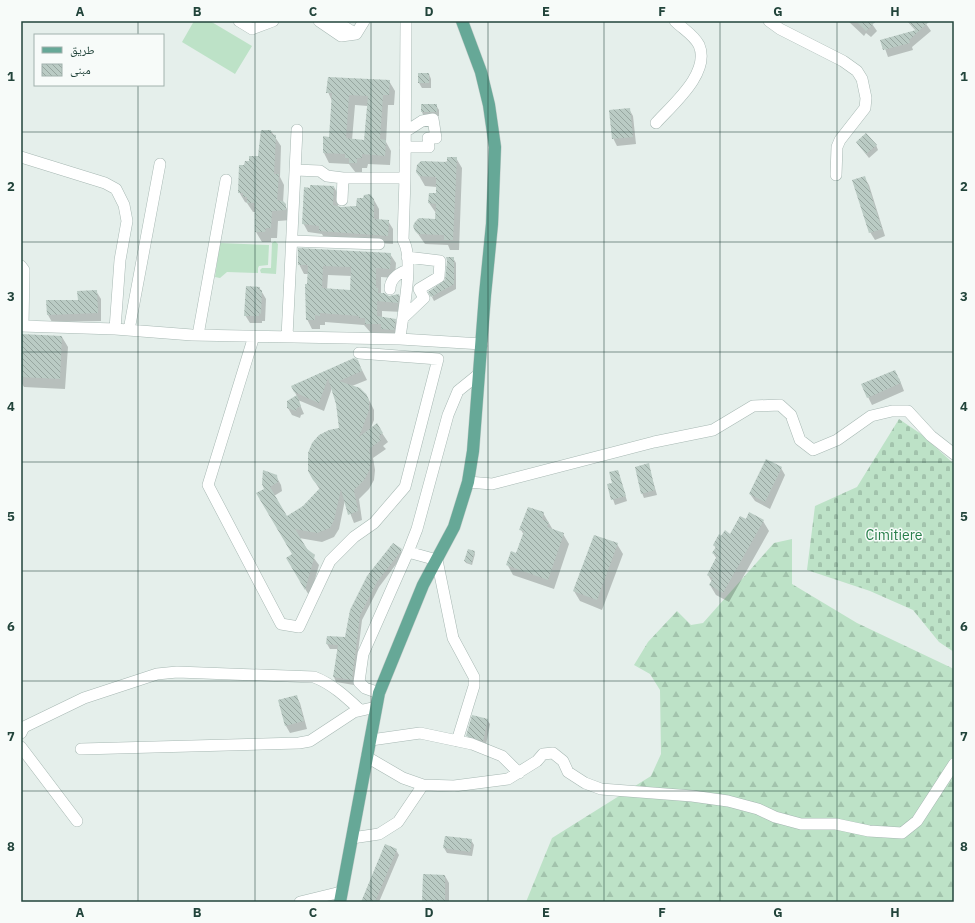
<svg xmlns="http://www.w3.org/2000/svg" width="975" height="923" font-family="'IBM Plex Sans','Noto Naskh Arabic',sans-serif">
  <defs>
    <pattern id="forest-firs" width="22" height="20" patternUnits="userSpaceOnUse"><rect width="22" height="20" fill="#bde2c7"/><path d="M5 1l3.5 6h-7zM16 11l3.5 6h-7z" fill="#a2c3ac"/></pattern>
    <pattern id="cemetery-stones" width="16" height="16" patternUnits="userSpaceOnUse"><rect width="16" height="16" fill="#bde2c7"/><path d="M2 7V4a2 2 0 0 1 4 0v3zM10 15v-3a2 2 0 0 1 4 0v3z" fill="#a2c3ac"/></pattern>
    <pattern id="building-back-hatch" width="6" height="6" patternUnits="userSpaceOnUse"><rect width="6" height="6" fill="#bacbc4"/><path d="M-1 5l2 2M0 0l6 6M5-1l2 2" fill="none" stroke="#97a6a0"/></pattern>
  </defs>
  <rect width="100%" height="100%" fill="#e5efeb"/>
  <path fill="url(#forest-firs)" d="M792 539V584L857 623 954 669V902H526L552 838 651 776 661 754 660 690 650 674 634 665 648 642 677 611 691 625 703 623 774 543Z"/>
  <path fill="url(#cemetery-stones)" d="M899 419 921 434 954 464V652L939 642 913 610 870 591 807 570 815 506 857 487Z"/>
  <path fill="#bde2c7" d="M194 21H210L252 46 235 74 182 42Z
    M275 241 278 244 276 274 261 273 260 270 262 268H271L272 243Z
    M220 243 269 245 268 265 259 266 258 268V273L227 272 220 278 215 277Z"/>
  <path fill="#0003" fill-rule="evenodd" d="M848 21H870L877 31 871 37 866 33 864 36Z
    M907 21H924L931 31 912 47 913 50 888 57 882 40 916 31Z
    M429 74 431 79V88H422L419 83Z
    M389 81 395 91 394 105H388L386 142 391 151 390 165 368 164 367 168H362V173H356L349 164 329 163 324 153 330 138 332 101 328 92ZM355 105 368 106 365 141 352 140Z
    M422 105H436L439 110V116L424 117 422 112Z
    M629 109 633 116 636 144 617 146 613 138Z
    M271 131 281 146 280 177 284 185 283 203 290 213 291 220 278 221 277 238H271V242H262L256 232 255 212H253L247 203 245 202 239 192 245 166 259 157Z
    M857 143 876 145 878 150 869 158Z
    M456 158 462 168 459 250H450L448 245 425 244 416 231 436 220V213L429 203 437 194V187L425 186 417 172Z
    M864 177 869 185 885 236 875 240 870 232Z
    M334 187 339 196 338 207H357L374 200 379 209V220L388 221 393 229V244L325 240 322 234 308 232 303 223Z
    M390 254 396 263 395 278 381 277V294L389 297 399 295 404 304 403 312 382 311V318L395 320 400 330 399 340 371 333 364 325 325 322V325H320V329H312L307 319 309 274H304L299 264ZM328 275 352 276 351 291 327 290Z
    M453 258 456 263V289L434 301 432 297 446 281Z
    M259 287 266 299 265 321H262V323H250L245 315Z
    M96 291 101 299V321L52 322 48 315Z
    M21 335 62 337 68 347 65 389 24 387 21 382Z
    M357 360 367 380 352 386 366 394 374 410V420L370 430 382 433 388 442 383 446 386 449 373 458 375 470 374 480 369 489 359 499 362 520 354 523 345 500 339 529 334 537 322 542 299 538 319 565 310 597 287 558 294 554 265 489 276 476 281 485 282 491 274 496 287 518 303 507 320 490 314 480 341 429 337 404 332 388 324 411 298 400 304 414 301 415 300 418 292 415 288 408 297 396 294 391Z
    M899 378 904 391 872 405 868 397Z
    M648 464 657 495 644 498 642 493Z
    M781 468 785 475 770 509 755 501 750 494Z
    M618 471 627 501 615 505 608 485 613 483Z
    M543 513 553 530 563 534 569 544 554 589 513 575 507 564 517 554 524 535 521 530Z
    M746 520 763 521 769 531 729 602 716 595 710 585 712 582 708 575 717 559 713 553 716 549 714 545 722 537 731 535Z
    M617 544 623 554 602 610 580 601 574 591Z
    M401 550 403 555 379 587 362 620 354 685 336 682 334 677 338 649H330L327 644 346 638 351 610Z
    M474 552 475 554 472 565 466 563 465 561Z
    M296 696 300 703 307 729 290 733 286 726 279 700Z
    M487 720 490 724 486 745 470 740 467 735Z
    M471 840 474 845 472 856 447 853 444 848Z
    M396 850 399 855 379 902H362Z
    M445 876 449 883V902H423Z"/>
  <path fill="url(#building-back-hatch)" fill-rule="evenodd" d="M856 21H876L866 31Z
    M908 21H930L909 40 910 43 883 50 880 40 916 30Z
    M418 73H429V83H418Z
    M328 77 390 80 389 95H383L380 139 386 140 385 156 362 154V158H357V163H349V158H345V154L323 153V136L329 137 332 93H326ZM349 95 368 96 364 140 346 138Z
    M421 104H437V112H421Z
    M630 108 633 137 612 139 609 110Z
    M261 130H271V134L276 135 274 174H279L277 200 283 201 286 204V210L272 211 271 228H266L265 232H255V203H247V197H243V193H238L239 165H244L245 161H249V156H258Z
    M866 133 877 145 866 154 856 142Z
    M447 157H457L453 240H444V235L418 234 415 231 413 226 415 222 419 218 435 219 436 204 428 203 429 193H436V177L419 176 416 172 417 165 421 161 447 162Z
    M865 176 882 229 869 233 852 180Z
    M310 185 334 186 333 205 341 207 356 206 357 198H363L364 195 370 194 374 199V219L389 220 388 236 319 231V226L302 224 304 187 310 188Z
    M298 248 391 253 390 269 376 268V288H378V293H384L389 296 399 294 398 303 377 301V316L396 319 394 330 381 329V324H365V318H359V316L320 313V316L315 315V320H306L305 284H307L308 265H298ZM323 266 351 267 350 290 322 288Z
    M446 257H454V284L431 297 428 292 445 280 447 261Z
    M246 286 260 287 259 290H262L261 314 259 313V316H244Z
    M97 290 98 313 47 315 46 300H78L77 291Z
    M21 334 62 336 60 379 21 377Z
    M354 358 358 360 362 371 339 381 360 388 366 394 369 400V410L359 437 377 423 383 433 379 436 381 440 369 449 371 460 369 471 364 480 354 490 358 511 348 515 341 489 334 520 330 528 317 533 295 529 307 549 315 555 305 590 286 558 292 554 256 493 264 489 262 484 263 470 277 475 278 482 270 487 287 516 303 506 320 488 313 480 308 471V453L312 443 319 435 329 430 339 428 336 404 328 378 319 403 294 392 291 386Z
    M895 370 901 383 867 398 861 384Z
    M297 395 301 406 297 408 296 411 287 408V401Z
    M766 459 782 467 765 502 749 494Z
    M649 463 655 490 641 494 635 467Z
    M618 470 626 496 611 500 607 484 612 483 609 472Z
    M528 507 544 512 542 519 549 522 547 527 564 533 548 580 506 565 511 551 516 553 524 531 519 530Z
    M749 512 764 520 723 593 709 585 713 578 707 575 717 556 712 553 716 547 713 545 719 534 721 536 725 530 730 534 740 516 746 519Z
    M594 535 618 543 597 600 573 591Z
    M393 543 402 549 401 551 377 582 360 615 352 680 333 677 338 645 326 644 327 636 345 637 350 610 367 576Z
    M468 549 475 551 471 564 464 561Z
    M297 695 304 721 285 726 278 700Z
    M472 715 488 719 483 741 466 736Z
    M445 836 472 839 470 852 443 848Z
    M385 844 397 849 375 902H361Z
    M423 874 445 875V902H422Z"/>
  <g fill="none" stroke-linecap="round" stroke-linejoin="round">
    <g stroke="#a7b8b3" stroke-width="12">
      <path id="minor" d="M239 21 252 29 273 21
        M319 21 341 36 356 34
        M335 21 356 34
        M769 21 780 29 843 61 857 71 862 79 866 98 865 108 840 140 837 147 836 175
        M356 34 364 21
        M656 123C672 105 711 73 699 45 694 35 683 29 675 21
        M405 132 422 121 433 119 436 138H428L429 147H405
        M21 157 105 183 116 189 124 205 127 221 120 260 115 329
        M295 170 320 171 327 176 343 178H405
        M342 200 343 178
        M292 241 379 244
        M21 266 24 270 23 326
        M390 289C390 279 397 274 407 270
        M403 318 424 298 419 289 439 277 440 261 407 257
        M21 326 115 329 192 335 400 339 482 344
        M129 330 160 164
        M198 335 226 180
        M254 336 208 485 281 624 299 627 330 561 354 537 374 523 405 487 438 359 359 353
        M287 337 297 130
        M400 339C402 316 415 259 403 240L405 178 406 21
        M468 482 492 484 654 442 713 430 753 406 780 405 791 415 800 440 813 450 837 440 871 416 892 411H908L931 436 954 454
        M408 552 417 529 448 415 458 391 479 374
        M379 693 365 688 359 682 363 654 408 552 437 560 453 638 474 677V686L457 741
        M21 733 24 727 84 698 157 674 177 672 314 677C332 684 345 696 360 710
        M371 740 420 733 472 744 502 756 519 773
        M21 747 77 821
        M81 749 299 743 310 741 354 712 376 707
        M367 757 403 778 423 785 454 786 508 779 537 761 543 754 553 753 563 761 568 772 585 783 601 789 692 796 728 801 758 809 775 817 801 824H836L869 831 902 833 917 821 954 764
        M352 838 379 834 398 822 423 785
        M300 902 341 892"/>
    </g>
    <g stroke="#c1cbc8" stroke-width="13">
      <path id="major" d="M340 902 379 693 423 585 454 527 468 482 473 451 485 295 492 224 495 147 489 105 481 72 462 21"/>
    </g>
    <use href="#minor" stroke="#fff" stroke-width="11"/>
    <use href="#major" stroke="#66a897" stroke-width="12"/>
  </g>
  <path fill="none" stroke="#22443b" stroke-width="1" stroke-opacity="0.55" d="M138 21V35M255 21V902M371 21V902M488 21V902M604 21V902M720 21V902M837 21V902M138 85V902M21 132H954M21 242H954M21 352H954M21 462H954M21 571H954M21 681H954M21 791H954"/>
  <g text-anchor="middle" stroke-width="3" stroke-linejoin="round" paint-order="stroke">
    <g font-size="14" fill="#287e4a" stroke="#f7fbf9">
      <text x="894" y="540">Cimitiere</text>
    </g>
  </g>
  <rect width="975" height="923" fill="none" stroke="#f7fbf9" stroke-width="44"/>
  <rect x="34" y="34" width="130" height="52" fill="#f7fbf9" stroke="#a2b2ad"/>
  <rect x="42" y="47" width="20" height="6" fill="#66a897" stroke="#a2b2ad"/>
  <text x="70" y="54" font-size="12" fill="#22443b">طريق</text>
  <rect x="42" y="64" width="20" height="12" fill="url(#building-back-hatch)" stroke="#a2b2ad"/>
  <text x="70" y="74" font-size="12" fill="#22443b">مبنى</text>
  <rect x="22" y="22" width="931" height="879" fill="none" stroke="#22443b" stroke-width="1.5"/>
  <g font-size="13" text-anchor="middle" font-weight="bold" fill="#22443b">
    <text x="80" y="16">A</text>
    <text x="197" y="16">B</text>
    <text x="313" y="16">C</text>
    <text x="429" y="16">D</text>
    <text x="546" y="16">E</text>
    <text x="662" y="16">F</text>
    <text x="778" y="16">G</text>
    <text x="895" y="16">H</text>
    <text x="11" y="81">1</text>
    <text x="964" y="81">1</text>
    <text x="11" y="191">2</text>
    <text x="964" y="191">2</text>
    <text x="11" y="301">3</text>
    <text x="964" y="301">3</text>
    <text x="11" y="411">4</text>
    <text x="964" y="411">4</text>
    <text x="11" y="521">5</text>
    <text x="964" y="521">5</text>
    <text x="11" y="631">6</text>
    <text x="964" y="631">6</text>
    <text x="11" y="741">7</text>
    <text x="964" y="741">7</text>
    <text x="11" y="851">8</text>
    <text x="964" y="851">8</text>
    <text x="80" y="917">A</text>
    <text x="197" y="917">B</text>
    <text x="313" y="917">C</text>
    <text x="429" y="917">D</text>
    <text x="546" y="917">E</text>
    <text x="662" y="917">F</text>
    <text x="778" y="917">G</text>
    <text x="895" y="917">H</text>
  </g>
</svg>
